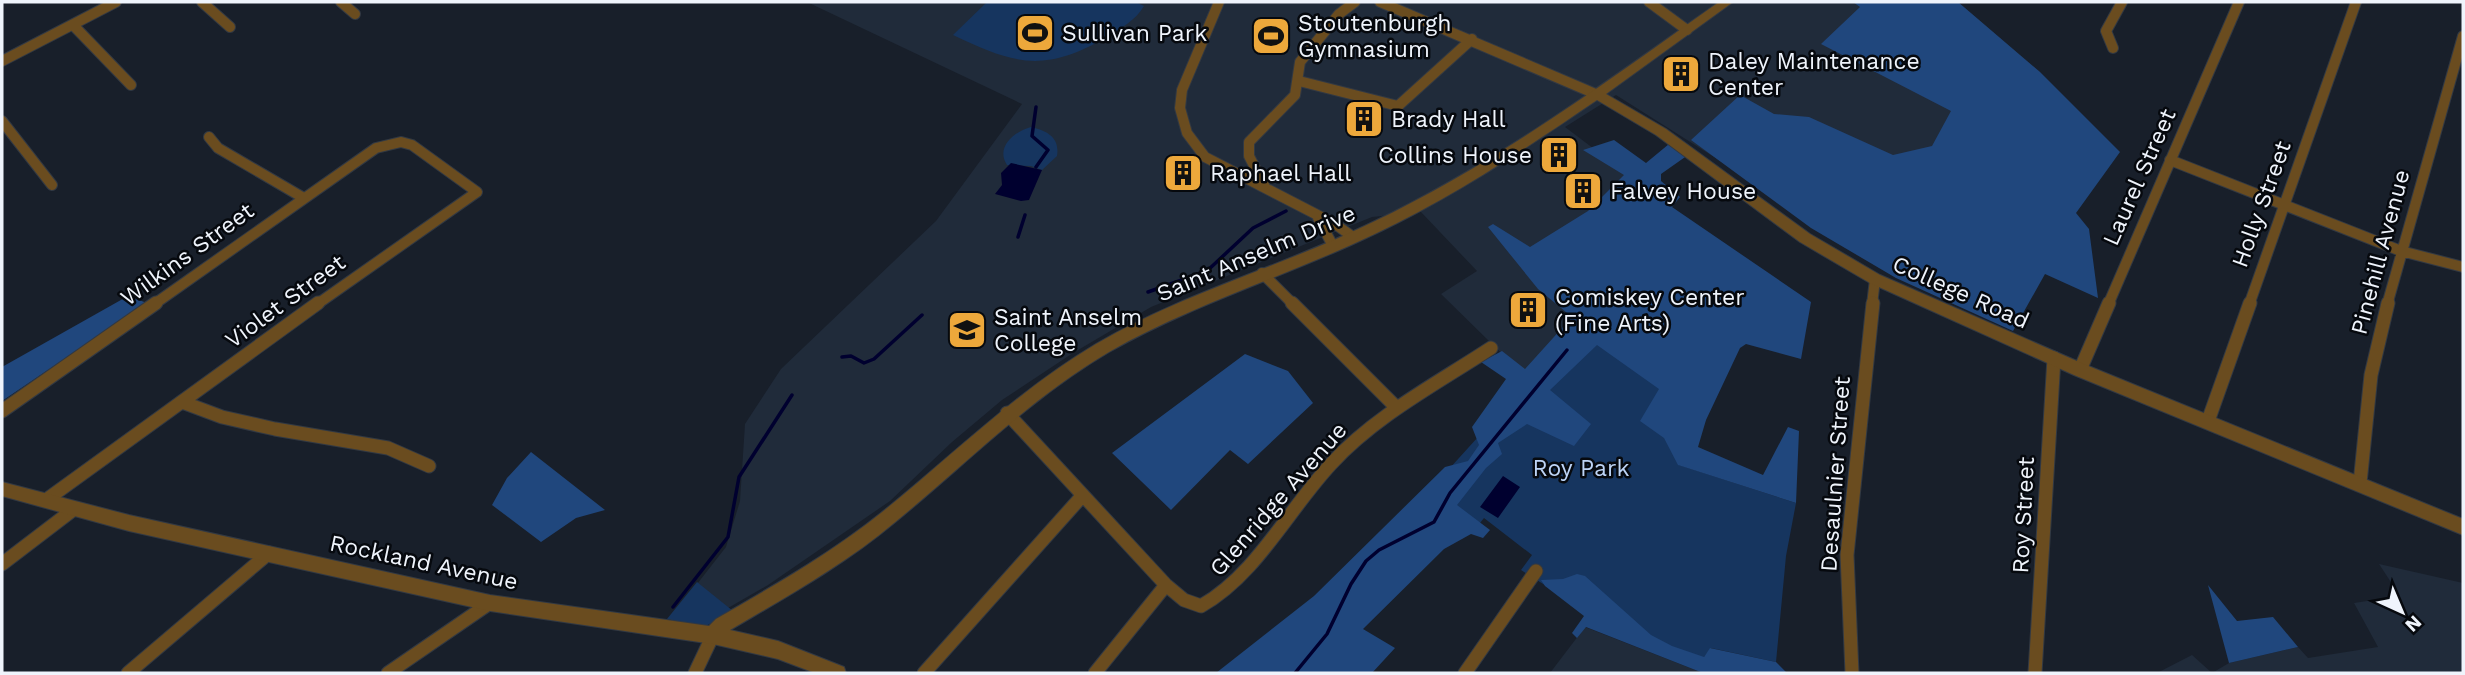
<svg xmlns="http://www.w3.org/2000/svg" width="2465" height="675" font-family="'Work Sans',sans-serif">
  <rect width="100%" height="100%" fill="#181f2a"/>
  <path fill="#202b3a" d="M807 2H1958L2040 72 1831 231 1616 95 1565 127 1667 204 1533 384 1441 294 1477 271 1421 212 1372 217 1151 307 1073 353 1002 400 952 442 890 501 768 585 702 623 672 616 726 547 740 501 745 424 781 369 936 221 1022 104Z
    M2379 564 2463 583V673H2157L2192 655 2212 673 2229 663 2298 647 2308 658 2378 647 2354 603 2400 596Z
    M1585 627 1703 673H1550Z"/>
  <path fill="#16355f" d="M987 2H1136L1144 6C1136 20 1120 29 1107 37 1044 73 1016 65 953 35Z
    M1031 127C1048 131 1060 138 1057 156L1042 170 1031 166 1007 165C995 147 1015 131 1031 127Z
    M1582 322 1706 420 1679 465 1796 503 1786 556 1776 662 1711 648 1701 661 1588 612 1521 570 1532 555 1484 518 1471 534 1430 490Z
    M697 582 733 611 704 627 667 619Z"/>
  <path fill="#20477d" d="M1853 2H1958L2040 72 2120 152 2076 213 2089 229 2098 298 2045 274 2013 331 1896 278 1811 228 1691 140 1740 95 1774 114 1809 117 1893 155 1932 146 1951 111 1821 44 1860 7Z
    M1614 140 1646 163 1669 144 1688 155 1661 174V181L1680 197 1672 207 1811 302 1801 359 1746 344 1740 348 1706 420 1698 447 1763 475 1788 427 1799 431 1796 503 1678 465 1664 438 1640 421 1659 389 1597 345 1550 390 1591 424 1574 446 1527 424 1498 443 1502 454 1486 468 1457 505 1490 530 1483 538 1471 534 1444 549 1363 629 1395 648 1372 673H1216L1314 596 1445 467 1468 461 1479 445 1472 427 1506 379 1481 362 1502 351 1525 369 1572 317 1538 289 1488 227 1493 224 1530 247 1588 211 1624 175 1583 150Z
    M128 296 147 303 2 401V367Z
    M1245 354 1288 371 1313 403 1248 464 1230 450 1171 510 1112 453Z
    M531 452 605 510 576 518 541 542 492 505 507 478Z
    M1577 574 1585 576 1651 635 1672 646 1704 657 1710 648 1776 662 1787 673H1703L1586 627 1577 638 1572 633 1584 616 1545 586 1541 580 1563 579Z
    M2208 585 2237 621 2273 617 2298 647 2229 663Z"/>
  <path fill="#00002f" d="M1011 163 1042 170 1029 200 1021 201 995 194 1002 185 1001 173Z
    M1503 476 1520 487 1498 518 1480 507Z"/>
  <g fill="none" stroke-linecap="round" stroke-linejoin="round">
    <path stroke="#00002f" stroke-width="3.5" d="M1036 107 1032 136 1048 150 1036 167
      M1018 237 1025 215
      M1148 292 1207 271 1253 228 1286 211
      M842 357 851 356 864 363 874 359 922 315
      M673 607 728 537 739 477 792 395
      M1295 673 1327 634 1351 584 1366 561 1379 550 1434 522 1450 493 1567 350"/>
    <g stroke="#323943" stroke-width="12">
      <path id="minor-far1" d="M202 2 230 27
        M341 2 355 14
        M1219 2 1182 90 1180 108 1187 133 1205 157 1335 224 1353 237
        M1380 2 1598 95
        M1649 2 1687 30
        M73 25 131 85
        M2113 48 2106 31 2122 2
        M2 61 116 2
        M1299 81 1398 106 1472 39
        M2 121 52 185
        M209 137 218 148 302 197
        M2170 160 2401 251 2463 267
        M1265 187 1249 156V142L1295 95 1300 62 1339 14 1355 2
        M1318 218 1333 246
        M1262 273 1294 305
        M153 305 376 148 401 142 412 145 477 192 316 305
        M1872 305 1875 279
        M2108 305 2239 2
        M2249 305 2356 2
        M2387 305 2463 36"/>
    </g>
    <g stroke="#323943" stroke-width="15">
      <path id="minor" d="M1292 303 1397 408
        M2080 370 2109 303
        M182 402 222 417 275 429 388 448 429 466
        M2 411 156 303
        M1007 413 1166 585 1184 600 1201 606C1256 575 1288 510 1331 464 1375 416 1436 384 1491 348
        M2208 421 2250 303
        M2360 483 2371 375 2388 303
        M46 500 318 303
        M2 564 74 509
        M128 673 269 553
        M388 673 490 603
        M695 673 713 635
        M924 673 1083 495
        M1095 673 1166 585
        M1465 673 1536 571
        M1852 673 1847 555 1873 303
        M2035 673 2054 358"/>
    </g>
    <g stroke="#323943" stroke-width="2">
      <path id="tertiary" d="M1719 2H1733L1606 94 1666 129 1810 234 1880 275 2086 365 2463 519V535L2074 375 1870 283 1800 242 1656 135 1597 100C1518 154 1438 207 1351 245 1271 281 1186 308 1109 352 1029 399 965 465 894 523 844 565 786 597 730 630L778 641 844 667 846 673H815L778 659 713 644 490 611 129 531 2 496V482L129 515 490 595 709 626 716 619C773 586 830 554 881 513 952 456 1017 391 1096 344 1183 293 1283 266 1373 222 1496 163 1608 81 1719 2Z"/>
    </g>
    <use href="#minor-far1" stroke="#6a4c1f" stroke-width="10"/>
    <use href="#minor" stroke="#6a4c1f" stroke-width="13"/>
    <use href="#tertiary" fill="#6a4c1f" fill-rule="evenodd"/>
  </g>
  <defs>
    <g id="stadium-square" transform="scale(2.0125)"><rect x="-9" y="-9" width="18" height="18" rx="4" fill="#eda83b" stroke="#06090e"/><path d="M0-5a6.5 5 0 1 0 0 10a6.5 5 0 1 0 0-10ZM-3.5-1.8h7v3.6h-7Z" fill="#111"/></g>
    <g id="building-square" transform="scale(2.0125)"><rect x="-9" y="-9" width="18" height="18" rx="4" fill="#eda83b" stroke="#06090e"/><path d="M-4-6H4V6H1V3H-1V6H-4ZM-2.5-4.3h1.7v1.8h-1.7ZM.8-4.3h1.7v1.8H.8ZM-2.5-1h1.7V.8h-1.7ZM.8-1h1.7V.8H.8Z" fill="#111"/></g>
    <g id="university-square" transform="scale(2.0125)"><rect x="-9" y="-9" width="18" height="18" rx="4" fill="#eda83b" stroke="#06090e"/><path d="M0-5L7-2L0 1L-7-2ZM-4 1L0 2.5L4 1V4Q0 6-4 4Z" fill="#111"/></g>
  </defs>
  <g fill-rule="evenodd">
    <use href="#stadium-square" x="1035" y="33"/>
    <use href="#stadium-square" x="1271" y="36"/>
    <use href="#building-square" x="1681" y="74"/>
    <use href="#building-square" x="1364" y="119"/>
    <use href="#building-square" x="1559" y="155"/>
    <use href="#building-square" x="1183" y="173"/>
    <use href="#building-square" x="1583" y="191"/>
    <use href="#building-square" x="1528" y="310"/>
    <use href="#university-square" x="967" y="330"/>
  </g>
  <g text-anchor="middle" stroke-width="5" stroke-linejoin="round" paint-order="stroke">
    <g font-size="23" fill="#eff4fc" stroke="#06090e" text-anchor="start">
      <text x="1298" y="31">Stoutenburgh<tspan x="1298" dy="26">Gymnasium</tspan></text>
      <text x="1062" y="41">Sullivan Park</text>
      <text x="1708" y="69">Daley Maintenance<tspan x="1708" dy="26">Center</tspan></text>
      <text x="1391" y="127">Brady Hall</text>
      <text x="1532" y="163" text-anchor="end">Collins House</text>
      <text x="1210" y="181">Raphael Hall</text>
      <text x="1610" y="199">Falvey House</text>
      <text x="1555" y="305">Comiskey Center<tspan x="1555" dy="26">(Fine Arts)</tspan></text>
      <text x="994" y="325">Saint Anselm<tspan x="994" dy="26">College</tspan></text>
    </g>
    <g font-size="23" fill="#eff4fc" stroke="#06090e">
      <text transform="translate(2139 177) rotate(-66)" y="8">Laurel Street</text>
      <text transform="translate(2261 204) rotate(-70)" y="8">Holly Street</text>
      <text transform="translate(2380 252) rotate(-75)" y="8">Pinehill Avenue</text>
      <text transform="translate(1256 253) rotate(-23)" y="8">Saint Anselm Drive</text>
      <text transform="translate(187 254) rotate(-36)" y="8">Wilkins Street</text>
      <text transform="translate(1961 292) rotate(24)" y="8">College Road</text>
      <text transform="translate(285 301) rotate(-36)" y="8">Violet Street</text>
      <text transform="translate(1835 474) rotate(-86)" y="8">Desaulnier Street</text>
      <text transform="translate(1278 499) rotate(-49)" y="8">Glenridge Avenue</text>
      <text transform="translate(2023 515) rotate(-87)" y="8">Roy Street</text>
      <text transform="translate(424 562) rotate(12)" y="8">Rockland Avenue</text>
    </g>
    <g font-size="23" fill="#bdd4f6" stroke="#06090e">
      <text x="1581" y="476">Roy Park</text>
    </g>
  </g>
  <rect width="2465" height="675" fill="none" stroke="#eff4fc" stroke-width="7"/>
  <g transform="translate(2402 612) rotate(136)" stroke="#06090e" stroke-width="5" paint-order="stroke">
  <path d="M0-5L12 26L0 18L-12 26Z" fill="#eff4fc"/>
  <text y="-10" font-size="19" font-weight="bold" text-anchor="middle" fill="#eff4fc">N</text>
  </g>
</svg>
